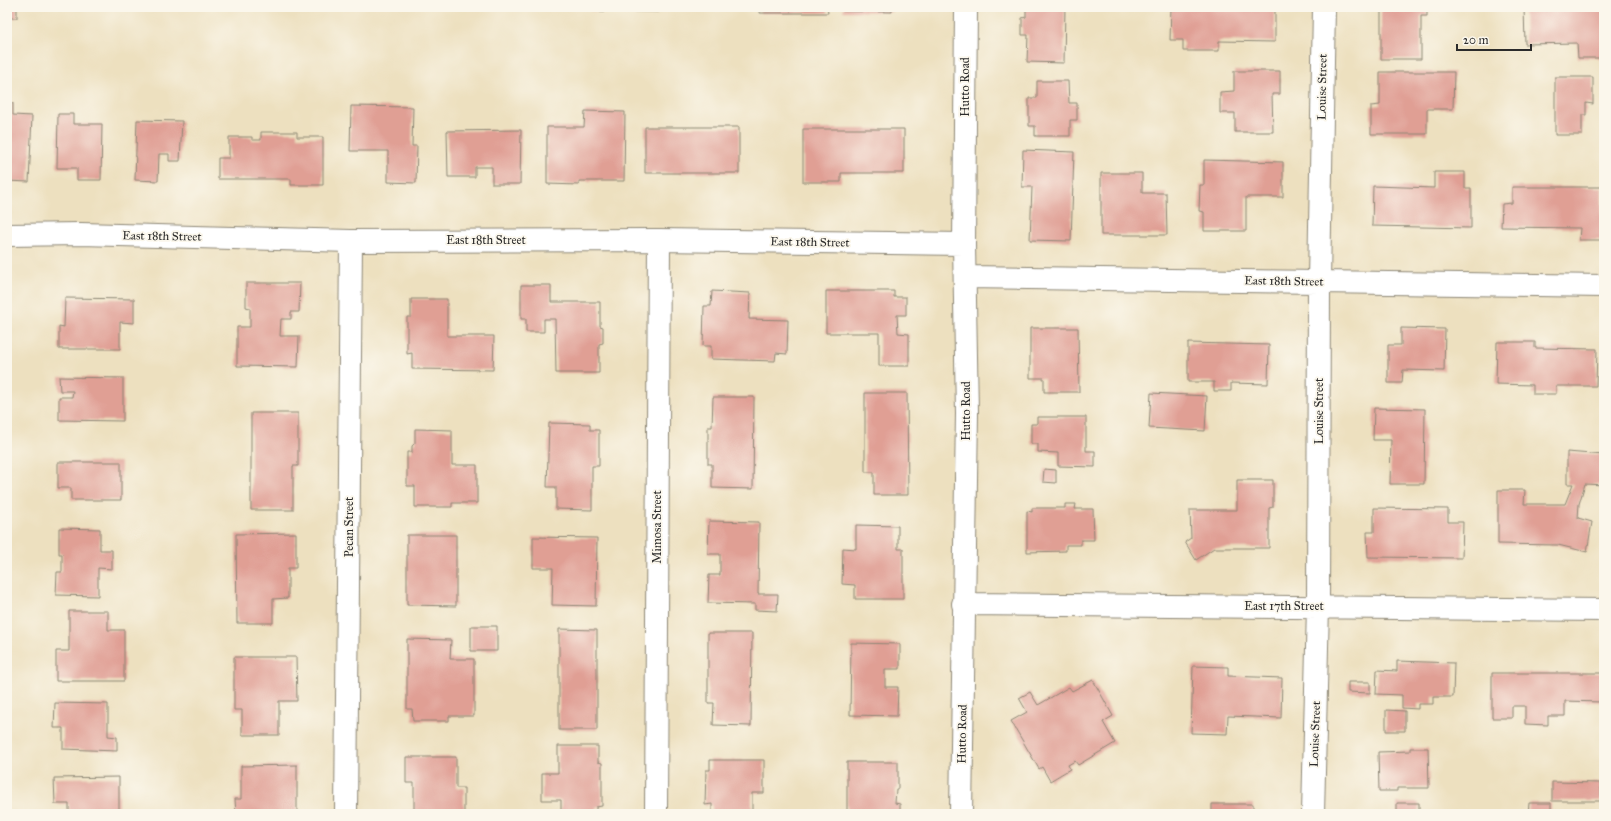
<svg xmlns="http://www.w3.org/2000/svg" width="1611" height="821" font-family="'IM FELL Great Primer',serif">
  <rect width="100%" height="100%" fill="#fbf7ec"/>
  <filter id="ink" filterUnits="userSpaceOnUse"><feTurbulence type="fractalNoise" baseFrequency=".025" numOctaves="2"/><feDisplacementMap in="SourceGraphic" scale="8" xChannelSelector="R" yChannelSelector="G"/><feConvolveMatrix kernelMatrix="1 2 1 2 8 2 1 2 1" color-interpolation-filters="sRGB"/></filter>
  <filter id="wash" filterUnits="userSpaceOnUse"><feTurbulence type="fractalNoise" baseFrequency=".012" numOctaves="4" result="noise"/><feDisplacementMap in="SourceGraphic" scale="16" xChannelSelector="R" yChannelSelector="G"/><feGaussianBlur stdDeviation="0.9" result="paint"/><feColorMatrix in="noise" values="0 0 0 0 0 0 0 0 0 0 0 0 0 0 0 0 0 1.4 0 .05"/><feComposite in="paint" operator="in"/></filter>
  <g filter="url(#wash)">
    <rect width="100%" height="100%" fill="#ede0bf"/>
    <g id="blocks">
      <path fill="#e09f94" d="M7 7H17V18H7Z
        M590 7H660L659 12 590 11Z
        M676 7H729V8L676 9Z
        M760 7H827L828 13H760Z
        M844 7H892V12L843 11Z
        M1026 7H1065L1064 63 1027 62 1028 35H1022V18L1026 17Z
        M1171 7H1275V42L1219 41V51H1183V40H1170Z
        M1381 7H1427V16H1421V59H1381Z
        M1524 7 1604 9V58H1578L1577 43 1525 44Z
        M1234 71H1280V94H1272L1273 132H1235V113H1220V92L1234 91Z
        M1380 72H1454L1453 109H1427V134H1371V106L1380 105Z
        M1555 77H1593V104L1586 103V115H1582V135H1555Z
        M1037 81H1068L1069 103H1077V120H1070V136H1035V126H1029V98H1037Z
        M7 103H13V115L32 116 29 182 7 181Z
        M351 106 413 107 412 146H417L416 183 388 182V151H350Z
        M585 111 625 112 624 181H579V185L547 184V127H584Z
        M58 114H73V124H102L101 180H77V168H57Z
        M137 120 182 121 180 161H169V154H159L158 181 135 180Z
        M645 127H739V173H645Z
        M803 129H904V173H841V182H803Z
        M521 130 520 184H492V167H475V177H448L447 131Z
        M261 132H297V137H323V185H291V179H218V158H229V137H252V140H261Z
        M1023 150 1074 152 1071 241 1030 240 1032 187H1022Z
        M1204 160 1283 162V197H1246V231H1204V212L1199 211 1200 185H1204Z
        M1434 172H1465V188H1471V228L1372 226 1373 186 1434 188Z
        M1101 173H1142V193H1166L1167 235H1101Z
        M1512 187H1602V240H1579L1580 228 1501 227 1502 204 1512 203Z
        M246 283H300L299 312H291V319H281L280 336H299L298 367 237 366V327H250V308L246 307Z
        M521 285H551V302H600V326L603 327V343L599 344V373H556L555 319H544V332H526V319H521Z
        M712 291 750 293 749 319 788 320 787 354 776 353 775 361 711 359V346H703L704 306H711Z
        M826 291H894V297H906V315H897L898 333 909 334V366H879V333H826Z
        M65 298 134 299V323L120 322V349H59V326L64 327Z
        M411 299H447V336H494L493 370 412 369V353L407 354V317H411Z
        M1030 328H1078L1079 392H1044V378H1030Z
        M1401 328 1445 329 1444 371 1403 370 1402 383H1388V345H1401Z
        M1497 342H1535V348L1597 349 1596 386H1556V394H1533V385L1496 384Z
        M1188 343 1269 345 1268 384 1231 383V391H1214V382H1188Z
        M59 377 123 378V421L59 420V397H72L73 391H60Z
        M865 393H907L908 495H874V472H865Z
        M1151 393 1207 396 1205 431 1149 428Z
        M713 397H754L753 489 712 488V464H708V427H712Z
        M1374 408 1425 409 1424 484H1390L1391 440H1373Z
        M251 413H298V466H293V510H251Z
        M1037 417H1086V451H1095V467L1058 466V453L1038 452V444H1031V424H1037Z
        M549 423 590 424V430H599V466H592V510L556 509V487H547Z
        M415 429 452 430V465H477V503H452V507H415V486H407V452H412V446L415 443Z
        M1567 452 1604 455V485L1585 484 1579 504 1578 518 1592 522 1587 552 1558 545 1498 544V490H1525L1524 504H1565L1573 484H1567Z
        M58 462H121V500H71V488H58Z
        M1044 469 1056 470V483L1043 482Z
        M1237 480H1273V507L1269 508V548H1214L1196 560 1185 542 1191 538 1190 510H1237Z
        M1065 504H1076L1075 509H1093L1094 540H1081V545H1066V551L1027 552V511L1032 512V508H1065Z
        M1374 508 1448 509V522H1463L1462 558 1368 557 1367 532H1374Z
        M709 521 759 522 758 594H778L777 611 755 610V604L708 603 709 575H720V554H708Z
        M856 525 898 526V549H903V599H855V585L842 584 843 548 856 549Z
        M59 528 100 529V550H112V569L98 568V596L56 595 57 572H62V554H59Z
        M296 533V568H288V598L273 599V623H237L236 534Z
        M407 535H456V606L407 605Z
        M533 537 597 538 596 606 552 605 553 568H533Z
        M69 611H108V630H124V681H56V651H69Z
        M471 626H497V651H471Z
        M559 629 597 630V730H559Z
        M708 633H752L751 726 713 725 714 703H708Z
        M407 639 451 640 450 659H474V716H449V721H413L412 709H407Z
        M851 643 900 644V669H885V687H898L897 716 850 715Z
        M234 657H296L297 701H279V735H242V710H234Z
        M1397 661 1454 663 1453 697H1433V704H1418V709L1402 708V695L1376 694 1377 670 1397 671Z
        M1193 666 1228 667V676L1282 678 1281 718 1228 716 1227 734 1191 733Z
        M1492 673H1602V702L1565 701V716H1548V725L1525 724V706H1512V718H1492Z
        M1093 680 1113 716 1103 722 1115 743 1078 765 1075 761 1068 765 1070 769 1050 781 1042 767 1039 769 1011 721 1027 712 1019 698 1030 692 1038 705 1069 687 1072 691Z
        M1348 682H1370V693L1348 692Z
        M55 703 108 704V736L117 737V751L63 749V728H54Z
        M1386 710 1405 711V731H1386Z
        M558 746H598V762L602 763V806L596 807V814H561V800H542V773H558Z
        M1410 748H1428L1429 788H1397V791H1379L1378 752 1410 751Z
        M406 757H456V788H464V814H402V810H414V783H406Z
        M710 760H764V793H752V814H712V804L705 805 706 770H710Z
        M847 762H898V789H896L895 803 900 804V814H847Z
        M297 765V814H236L235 799H241V766Z
        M119 777V814H69V804H55L54 778Z
        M1552 782 1601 783V801H1552Z
        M1397 803H1419V814H1397Z
        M1529 803H1551V814H1528Z
        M1212 804H1253V814H1212Z"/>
    </g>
  </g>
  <g filter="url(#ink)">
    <use href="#blocks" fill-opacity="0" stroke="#8c8675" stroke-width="1"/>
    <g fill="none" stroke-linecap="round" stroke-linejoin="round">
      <g stroke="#8c8675" stroke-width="24">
        <path id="minor" d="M7 235 81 234 351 241 659 240 964 244
          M965 277 1604 286
          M963 604 1604 610
          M346 814 351 241
          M656 814 659 240
          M961 814 967 413 964 244 966 7
          M1313 814 1318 606 1319 281 1324 7"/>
      </g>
      <use href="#minor" stroke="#fff" stroke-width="22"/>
    </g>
  </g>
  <g text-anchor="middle" stroke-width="3.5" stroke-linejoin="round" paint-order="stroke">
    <g font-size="12" fill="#2b2b2b" stroke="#fbf7ec">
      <text transform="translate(965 87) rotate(-90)" y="4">Hutto Road</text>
      <text transform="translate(1322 87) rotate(-89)" y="4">Louise Street</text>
      <text transform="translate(162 236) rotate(1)" y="4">East 18th Street</text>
      <text x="486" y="244">East 18th Street</text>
      <text transform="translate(810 242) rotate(1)" y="4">East 18th Street</text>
      <text transform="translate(1284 281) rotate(1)" y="4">East 18th Street</text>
      <text transform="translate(966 411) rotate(-90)" y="4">Hutto Road</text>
      <text transform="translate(1319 411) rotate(-90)" y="4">Louise Street</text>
      <text transform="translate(349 527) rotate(-90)" y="4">Pecan Street</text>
      <text transform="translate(657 527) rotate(-90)" y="4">Mimosa Street</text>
      <text x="1284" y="610">East 17th Street</text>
      <text transform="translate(962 734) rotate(-89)" y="4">Hutto Road</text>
      <text transform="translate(1315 734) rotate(-88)" y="4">Louise Street</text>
    </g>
  </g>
  <rect width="1611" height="821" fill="none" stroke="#fbf7ec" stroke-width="24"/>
  <path d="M1457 44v6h74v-6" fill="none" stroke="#2b2b2b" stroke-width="2"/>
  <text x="1463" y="44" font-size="12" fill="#2b2b2b" stroke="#fbf7ec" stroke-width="3" paint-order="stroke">20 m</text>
</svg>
